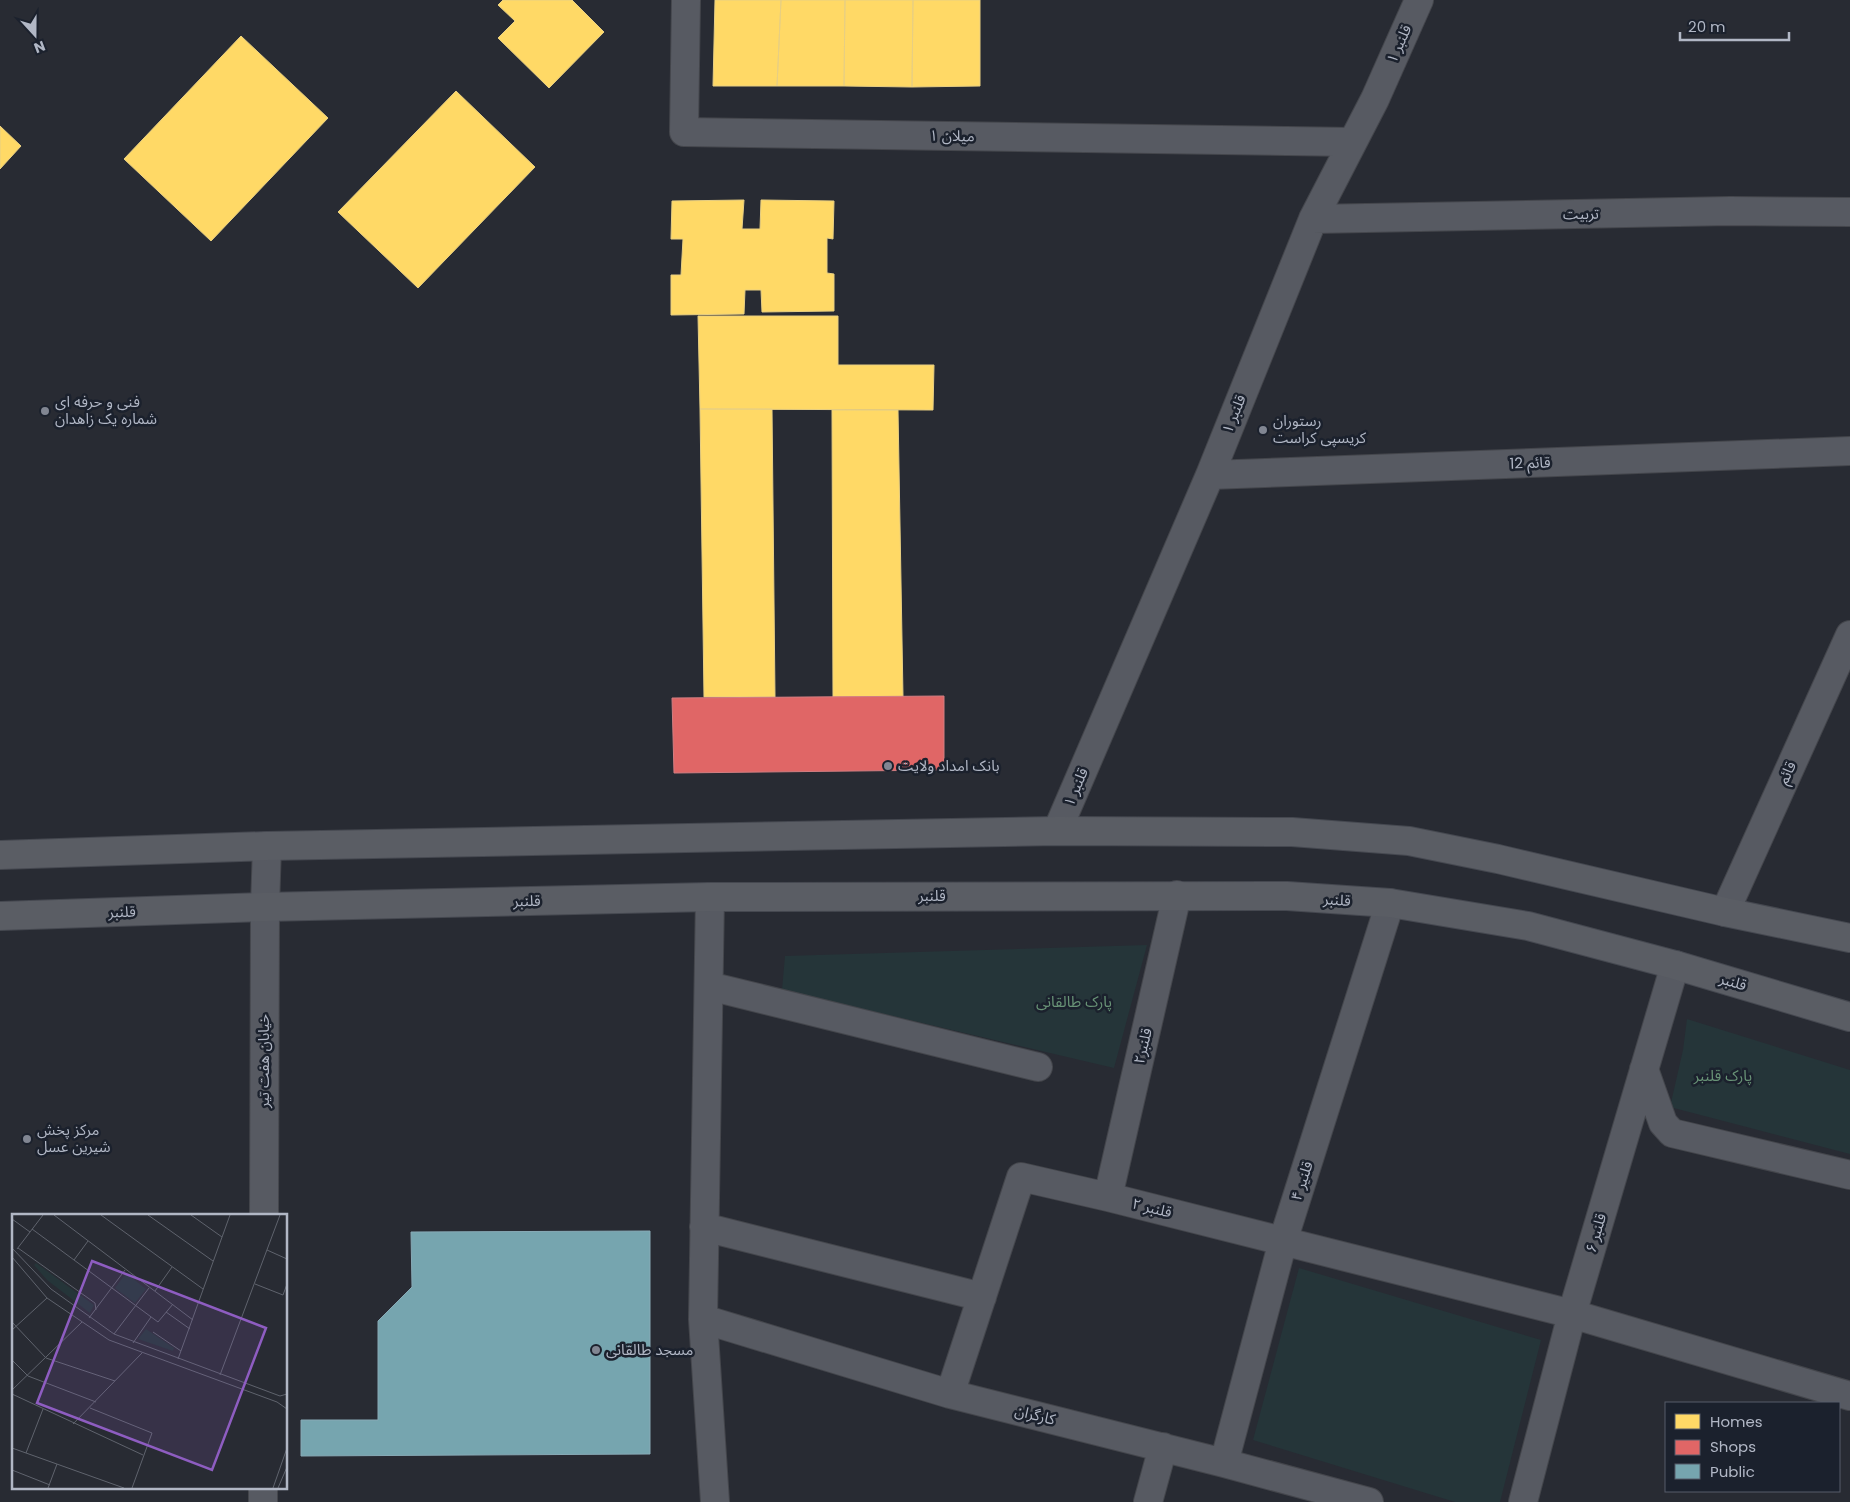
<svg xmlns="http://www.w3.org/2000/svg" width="1850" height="1502" font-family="Poppins,'Noto Sans Arabic',sans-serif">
  <rect width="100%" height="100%" fill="#282b33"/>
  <path fill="#253539" d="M1147 945 1114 1068 782 990 785 956Z
    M1687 1019 1850 1070V1154L1670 1107 1683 1050Z
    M1299 1268 1541 1340 1500 1502H1455L1253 1440Z"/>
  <path fill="#ffd966" stroke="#e8cf82" d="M503 0H572L604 32 549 88 498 38 515 21 498 5Z
    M715 0H781L777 86H713Z
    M781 0H845L844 86H777Z
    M845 0H913L912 87 844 86Z
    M913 0H980V86L912 87Z
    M241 36 328 118 211 241 124 159Z
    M456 91 535 167 418 288 338 212Z
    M0 126 21 146 0 169Z
    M744 200 742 229H760L761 200 834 201 833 239 827 238V273L834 274V311L762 312 761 290H745L744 314 671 315V275H681L683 239H671L672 201Z
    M698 316H838V365H934L933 410 700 409Z
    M700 409H772L775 697H704Z
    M832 410H898L903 697H833Z"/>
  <path fill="#e06666" stroke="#d27e82" d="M944 696V770L674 773 672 698Z"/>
  <path fill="#76a5af" stroke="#88aab6" d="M650 1231V1454L301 1456V1420H378V1321L412 1287 411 1232Z"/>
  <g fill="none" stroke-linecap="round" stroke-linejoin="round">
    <g stroke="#44464c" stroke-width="30">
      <path id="minor" d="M686 0 684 132 1352 142
        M1313 219 1730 211 1850 212
        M1210 475 1850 451
        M1057 831 1210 475 1313 219 1375 99 1419 0
        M710 897 703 1319 715 1502
        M1725 912 1850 635
        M709 986 1038 1067
        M1644 1069 1663 1123 1672 1133 1850 1175
        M1108 1197 1177 895
        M264 1216 265 907 267 846
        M704 1227 982 1297
        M703 1319 950 1394 1224 1463 1369 1502
        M950 1394 1021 1177 1108 1197 1572 1314 1850 1396
        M1224 1463 1283 1241 1390 903
        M263 1502V1488
        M1148 1502 1163 1447
        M1523 1502 1572 1314 1675 965"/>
    </g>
    <g stroke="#454850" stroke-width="30">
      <path id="major" d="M0 855 267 846 1057 831 1292 832 1409 841 1498 859 1725 912 1850 938
        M0 916 265 907 710 897 1287 896 1390 903 1528 926 1675 965 1850 1017"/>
    </g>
    <use href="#minor" stroke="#575a62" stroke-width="28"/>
    <use href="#major" stroke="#5a5d64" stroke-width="28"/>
  </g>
  <g fill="#818692" stroke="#1b212d" stroke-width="2">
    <circle cx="45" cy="411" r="5"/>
    <circle cx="1263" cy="430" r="5"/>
    <circle cx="888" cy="766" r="5"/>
    <circle cx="27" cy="1139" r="5"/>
    <circle cx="596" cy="1350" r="5"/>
  </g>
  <g text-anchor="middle" stroke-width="5" stroke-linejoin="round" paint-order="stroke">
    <g font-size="15" fill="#b1b7c5" stroke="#1b212d">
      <text transform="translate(1399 44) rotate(-66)" y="5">قلنبر ۱</text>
      <text transform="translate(952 136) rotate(1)" y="5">میلان ۱</text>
      <text transform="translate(1581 214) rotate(-1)" y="5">تربیت</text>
      <text transform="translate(1234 414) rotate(-68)" y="5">قلنبر ۱</text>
      <text transform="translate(1530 463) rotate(-2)" y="5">قائم 12</text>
      <text transform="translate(1787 773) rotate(-66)" y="5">قائم</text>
      <text transform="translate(1076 787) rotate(-67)" y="5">قلنبر ۱</text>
      <text x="932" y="901">قلنبر</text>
      <text transform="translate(1337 900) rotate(4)" y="5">قلنبر</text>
      <text transform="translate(527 901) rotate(-1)" y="5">قلنبر</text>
      <text transform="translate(122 912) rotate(-2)" y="5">قلنبر</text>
      <text transform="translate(1733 982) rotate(16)" y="5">قلنبر</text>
      <text transform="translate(1143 1046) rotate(-77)" y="5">قلنبر۲</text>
      <text transform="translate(264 1061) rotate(-90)" y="5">خیابان هفت تیر</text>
      <text transform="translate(1302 1181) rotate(-72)" y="5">قلنیر ۴</text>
      <text transform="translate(1152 1208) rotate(14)" y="5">قلنبر ۲</text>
      <text transform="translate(1596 1233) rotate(-74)" y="5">قلنبر ۶</text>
      <text transform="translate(1035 1415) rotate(14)" y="5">کارگران</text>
    </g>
    <g font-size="15" fill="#b1b7c5" stroke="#1b212d" text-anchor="start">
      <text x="55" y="407">فنی و حرفه ای<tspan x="55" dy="17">شماره یک زاهدان</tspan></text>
      <text x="1273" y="426">رستوران<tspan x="1273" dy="17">کریسپی کراست</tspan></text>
      <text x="898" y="771">بانک امداد ولایت</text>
      <text x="37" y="1135">مرکز پخش<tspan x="37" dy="17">شیرین عسل</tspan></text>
      <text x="606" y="1355">مسجد طالقانی</text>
    </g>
    <g font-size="15" fill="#699477" stroke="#1b212d">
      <text x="1074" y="1007">پارک طالقانی</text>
      <text x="1723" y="1081">پارک قلنبر</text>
    </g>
  </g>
  <g transform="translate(12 1214)">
    <rect width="275" height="275" fill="#282b33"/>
    <path d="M24 49 82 91 78 99 35 66 22 51ZM114 59 134 75 123 89 103 74ZM134 115 162 134 161 137 126 125Z" fill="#253539"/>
    <path fill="none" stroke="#5f636d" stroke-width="1" d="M42 1 181 106M89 1 191 75M136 1 201 47M179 1 210 23M0 5 18 18M20 15 146 108 161 90M0 34 39 75 102 120 268 182 275 180M6 34 83 89 84 96M5 35 31 1M255 36 275 45M0 43 35 84 97 126 265 188 275 195M62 46 76 27M243 70 271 81 275 70M143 77 160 53M154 98 178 115M77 104 113 56M0 108 34 144 103 167M0 116 35 84M141 118 169 137M102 120 137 74M121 129 139 103M166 145 218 1M0 146 16 162 84 188M208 161 268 1M0 176 70 108M0 180 131 241M78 194 140 219 120 274M61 210 130 139M0 234 112 274M14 239 31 195M0 256 38 271M36 274 45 250M261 274 275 234M266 274 275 253"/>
    <path fill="#8e5dc1" fill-opacity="0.15" stroke="#8e5dc1" stroke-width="2.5" d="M80 47 254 114 200 256 25 189Z"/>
    <rect width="275" height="275" fill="none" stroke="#b1b7c5" stroke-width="2.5"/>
  </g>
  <rect x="1665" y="1402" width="175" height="90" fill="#1b212d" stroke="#575d6a"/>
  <rect x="1675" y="1414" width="25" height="15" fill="#ffd966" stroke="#575d6a"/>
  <text x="1710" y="1427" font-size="15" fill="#b1b7c5">Homes</text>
  <rect x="1675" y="1440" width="25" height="15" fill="#e06666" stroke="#575d6a"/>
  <text x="1710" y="1452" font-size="15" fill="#b1b7c5">Shops</text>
  <rect x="1675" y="1464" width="25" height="15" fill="#76a5af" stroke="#575d6a"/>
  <text x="1710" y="1477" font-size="15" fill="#b1b7c5">Public</text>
  <g transform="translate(35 35) rotate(159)" stroke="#1b212d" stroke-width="4" paint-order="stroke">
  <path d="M0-4L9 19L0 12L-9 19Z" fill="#b1b7c5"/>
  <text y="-8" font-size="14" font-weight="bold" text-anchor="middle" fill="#b1b7c5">N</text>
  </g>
  <path d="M1680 32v8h109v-8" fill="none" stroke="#b1b7c5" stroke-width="2.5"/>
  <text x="1688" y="32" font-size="15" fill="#b1b7c5" stroke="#1b212d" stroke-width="4" paint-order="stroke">20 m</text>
</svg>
